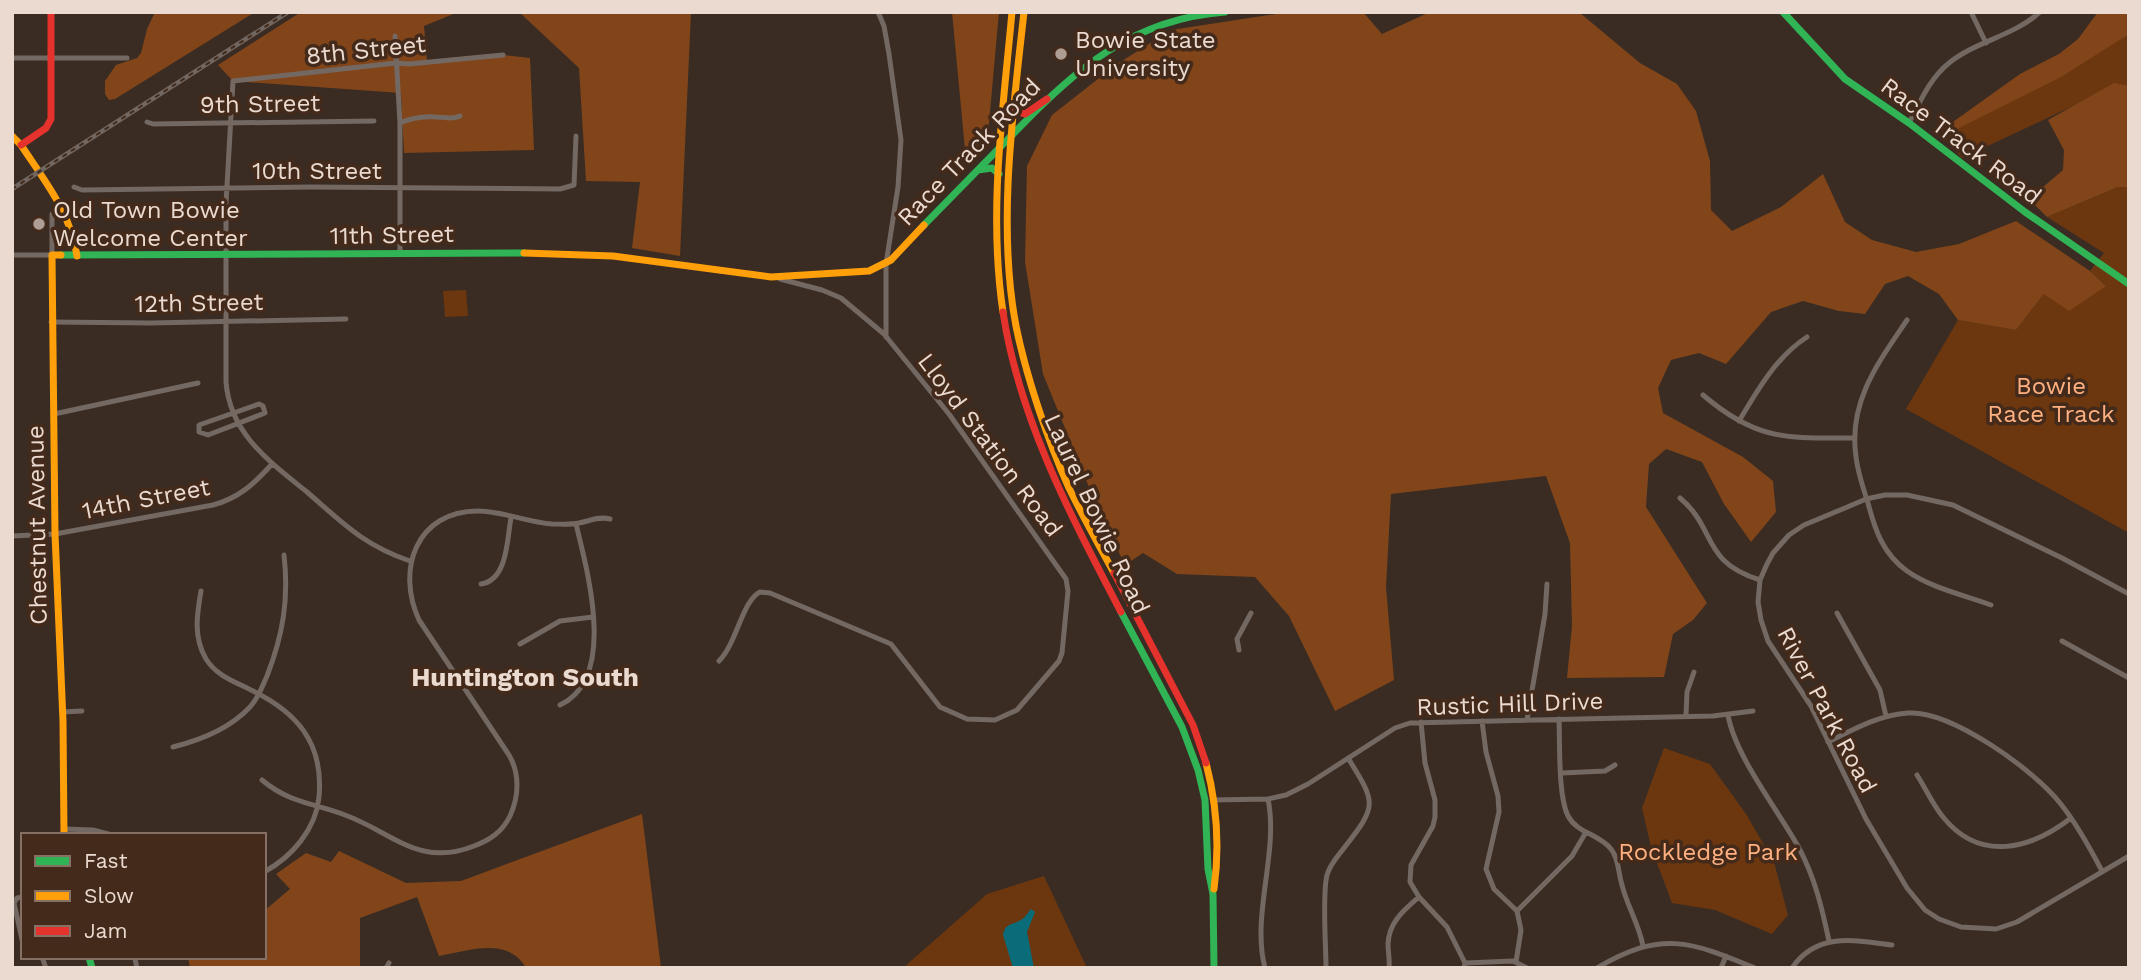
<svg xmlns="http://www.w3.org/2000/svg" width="2141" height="980" font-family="'Work Sans',sans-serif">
  <rect width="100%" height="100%" fill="#3a2c23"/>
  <path fill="#6c370f" d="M2129 12V100L2107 90 1962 158 1941 134 2028 91Z
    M2118 187H2129V533L1906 409 1958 320 2016 330 2044 294 2106 286 2090 271 2104 253 2047 217Z
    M466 290 468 316 445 317 443 291Z
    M1664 748 1710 764 1746 814 1774 862 1788 915 1772 934 1715 910 1672 903 1651 847 1642 808Z
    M1044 876 1087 968H903L987 894Z"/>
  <path fill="#814519" d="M155 12H255L115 99 109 100 105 94V81L116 65 137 58 141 53 147 29Z
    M301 12H458L424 26 427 61 503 55 530 58 534 150 404 153 401 93 233 81 218 65Z
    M519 12H691L680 256 632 248 640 182 586 181 579 68Z
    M952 12H999L988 134 966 160Z
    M1289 12H1363L1382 34 1430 12 1580 13 1640 63 1677 84 1696 111 1710 161 1711 210 1732 231 1781 207 1823 174 1845 222 1872 240 1916 252 1959 244 2016 221 2090 271 2106 286 2069 311 2044 294 2016 330 1958 320 1939 294 1908 276 1885 284 1865 314 1839 311 1803 301 1771 312 1726 364 1699 353 1671 360 1658 388 1663 413 1743 457 1773 481 1776 512 1751 542 1724 504 1702 462 1666 449 1649 464 1646 507 1707 603 1693 620 1673 634 1664 677 1567 678 1572 626 1570 543 1546 476 1391 494 1386 587 1394 680 1335 711 1289 616 1255 577 1177 574 1143 553 1125 565 1097 507 1043 374 1025 262 1027 166 1052 115 1117 64 1171 30Z
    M2098 12H2129V34L2061 77 1947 134 1943 129 2020 74 2059 54 2078 39Z
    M2114 83 2129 86V187H2118L2047 217 2029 199 2063 170 2064 150 2048 120Z
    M642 814 661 968H526C508 936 469 951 439 956L417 897 360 918V968H190L188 957H264V911L290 889 276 874 306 853 331 862 339 851 406 883 461 881Z"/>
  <path fill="#0a6c79" d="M1031 909 1035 912 1027 932 1034 968H1013L1003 935C1005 924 1010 925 1019 921 1024 919 1027 914 1031 909Z"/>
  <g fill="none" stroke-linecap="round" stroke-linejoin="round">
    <path stroke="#746862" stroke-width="5" d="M878 12 884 26 889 54 901 140 898 187 886 264V337
      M1971 12 1986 43
      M395 36 400 123V254
      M12 58H127
      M147 122 153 124 374 121
      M400 123C411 118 424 116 436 117 445 117 452 120 460 116
      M1909 123C1920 102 1930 78 1949 63 1976 41 2014 36 2040 12
      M74 187 82 190 311 187 560 189 574 185 576 136
      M12 255H52V214
      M1907 320C1878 363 1848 402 1856 457 1858 473 1863 488 1868 503 1875 530 1883 554 1907 571 1931 588 1964 595 1991 605
      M51 322 151 323 346 319
      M1703 395C1757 441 1786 438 1854 438
      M259 404 263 406 265 413 208 435 199 432V425Z
      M54 414 198 383
      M1739 421C1757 391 1776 357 1807 337
      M1680 498C1717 529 1701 562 1760 580
      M12 536 55 534 213 505C239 498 254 484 272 464
      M410 561C363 545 343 523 307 492 270 462 230 434 226 382V203L233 81 396 63 409 64 503 55
      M481 584C508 580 507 538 511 518
      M201 591C197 614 193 637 206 659 216 675 233 681 249 689 296 711 324 742 319 797 316 829 292 857 264 872
      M2129 594 2062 558 1953 505 1907 495H1885L1866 499 1845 508 1804 525 1789 535 1773 553 1767 564 1760 580 1758 602 1761 620 1768 641 1811 706 1866 819 1907 888 1925 910 1939 919 1961 927 1996 929 2017 922 2129 856
      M1837 613 1880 690 1886 716
      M2062 641 2129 678
      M520 644 560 621 593 617
      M1239 650 1237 639 1251 613
      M719 661C737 643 742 601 760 592L770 593 891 644 940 707 967 719 995 720 1017 710 1059 661 1062 653 1068 591 1066 579 949 414 884 334 841 298 822 290 780 279
      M560 705C618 678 587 570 576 524
      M62 712 82 711
      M1686 715 1687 692 1694 672
      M1728 715C1735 756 1778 810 1799 848 1815 878 1822 908 1829 941
      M1559 719C1560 744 1558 796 1568 816 1577 833 1599 834 1611 849 1619 859 1618 872 1622 885 1627 906 1639 924 1643 946
      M1527 720 1545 614 1547 584
      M1482 721 1486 752 1498 796 1499 812 1486 869 1494 889 1517 911 1521 930 1516 962
      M1421 722 1425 763 1435 800V817L1433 826 1411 865 1410 882 1419 897 1447 927 1465 963 1464 968
      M1828 742C1854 729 1879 715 1908 713 1951 710 2034 770 2060 803 2077 824 2090 848 2102 871
      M173 747C201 740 229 729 249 708 258 699 262 687 267 676 283 635 289 599 284 555
      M1562 773 1605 771 1615 765
      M1917 775C1926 789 1933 805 1943 817 1980 863 2031 849 2071 818
      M262 780C289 803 314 803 345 815 392 832 419 868 474 846 490 840 502 832 510 816 519 796 520 774 509 755L419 620C396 570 416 511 478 511 502 511 527 522 552 524 561 524 570 525 579 523 590 521 599 516 610 519
      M1213 800 1268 799 1286 795 1308 784 1395 728 1410 723 1713 716 1753 711
      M64 829 93 830 112 835
      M23 897 17 898 14 903 23 944
      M1517 911 1572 856 1586 832
      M42 957 46 968
      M135 959 137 968
      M1465 963 1513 961 1527 968
      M386 968 389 963
      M1265 968C1251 916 1279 852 1268 799
      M1326 968C1326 945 1322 895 1327 875 1330 864 1338 856 1344 848 1378 805 1376 803 1348 758
      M1389 968C1390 960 1388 952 1388 944 1389 922 1403 911 1419 897
      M1597 968C1661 930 1690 941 1755 968
      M1721 968 1726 956
      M1792 968C1817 932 1854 940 1892 945"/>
    <path stroke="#30b455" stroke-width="7" d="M1783 12 1845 79 1909 123 2025 212 2129 284
      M978 170 992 168 999 174
      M924 225C954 194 984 164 1014 133 1076 69 1132 19 1225 12
      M61 255 524 253
      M1121 612 1182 727 1198 770 1205 800 1208 869 1213 894 1214 968
      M89 957 92 968"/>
    <path stroke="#ff9f0a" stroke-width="7" d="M1024 12C1013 111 997 227 1016 326 1026 376 1048 441 1069 488 1083 517 1099 545 1114 573
      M12 136 21 145C44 180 71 213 77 256
      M524 253 613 256 771 277 869 271 891 260 924 225
      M61 255H52L55 534 63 721 64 835
      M1003 312C988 212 1003 111 1012 12
      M1206 763C1217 805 1220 846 1214 889"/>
    <path stroke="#e5322d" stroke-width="7" d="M1014 106 1018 112 1025 114 1047 99
      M21 145 46 128 51 119V12
      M1003 312C1019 419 1071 516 1121 612
      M1114 573 1193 725 1206 763"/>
    <g stroke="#716760" stroke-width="4.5">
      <path id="rail" d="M12 189 288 12"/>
    </g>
    <use href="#rail" stroke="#432a1a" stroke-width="2" stroke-dasharray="5" stroke-linecap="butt"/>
  </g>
  <g fill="#ad9d93" stroke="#432a1a" stroke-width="2.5">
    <circle cx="1061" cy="54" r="7"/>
    <circle cx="39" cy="224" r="7"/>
  </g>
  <g text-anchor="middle" stroke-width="7" stroke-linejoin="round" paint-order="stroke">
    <g font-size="24" fill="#ebdad0" stroke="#432a1a" text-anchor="start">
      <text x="1075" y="48">Bowie State<tspan x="1075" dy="28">University</tspan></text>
      <text x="53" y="218">Old Town Bowie<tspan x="53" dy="28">Welcome Center</tspan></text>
    </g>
    <g font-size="24" fill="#ebdad0" stroke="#432a1a">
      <text transform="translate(366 50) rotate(-6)" y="8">8th Street</text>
      <text transform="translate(260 104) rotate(-1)" y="8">9th Street</text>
      <text transform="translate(1961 141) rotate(37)" y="8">Race Track Road</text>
      <text transform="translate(969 152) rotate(-46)" y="8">Race Track Road</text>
      <text x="317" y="179">10th Street</text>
      <text transform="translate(392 235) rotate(-1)" y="8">11th Street</text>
      <text transform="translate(199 303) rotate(-1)" y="8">12th Street</text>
      <text transform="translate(990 445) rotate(53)" y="8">Lloyd Station Road</text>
      <text transform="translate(146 499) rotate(-11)" y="8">14th Street</text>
      <text transform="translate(1097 514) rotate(65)" y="8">Laurel Bowie Road</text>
      <text transform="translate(37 525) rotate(-91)" y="8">Chestnut Avenue</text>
      <text transform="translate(1510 704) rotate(-2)" y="8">Rustic Hill Drive</text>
      <text transform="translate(1827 710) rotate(62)" y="8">River Park Road</text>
    </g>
    <g font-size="24" fill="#ffb081" stroke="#432a1a">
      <text x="2051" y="394">Bowie<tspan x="2051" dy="28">Race Track</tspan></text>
      <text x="1708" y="860">Rockledge Park</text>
    </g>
    <g font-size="26" font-weight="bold" fill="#ebdad0" stroke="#432a1a">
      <text x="525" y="686">Huntington South</text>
    </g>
  </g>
  <rect width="2141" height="980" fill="none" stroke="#ebdad0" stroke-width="28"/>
  <rect x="21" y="833" width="245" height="126" fill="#432a1a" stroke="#867063" stroke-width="2"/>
  <rect x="35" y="856" width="35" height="10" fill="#30b455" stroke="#867063" stroke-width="2"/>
  <text x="84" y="868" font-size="21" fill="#ebdad0">Fast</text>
  <rect x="35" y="891" width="35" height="10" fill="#ff9f0a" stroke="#867063" stroke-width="2"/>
  <text x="84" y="903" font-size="21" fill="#ebdad0">Slow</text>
  <rect x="35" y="926" width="35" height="10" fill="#e5322d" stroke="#867063" stroke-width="2"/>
  <text x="84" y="938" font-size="21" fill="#ebdad0">Jam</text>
</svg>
